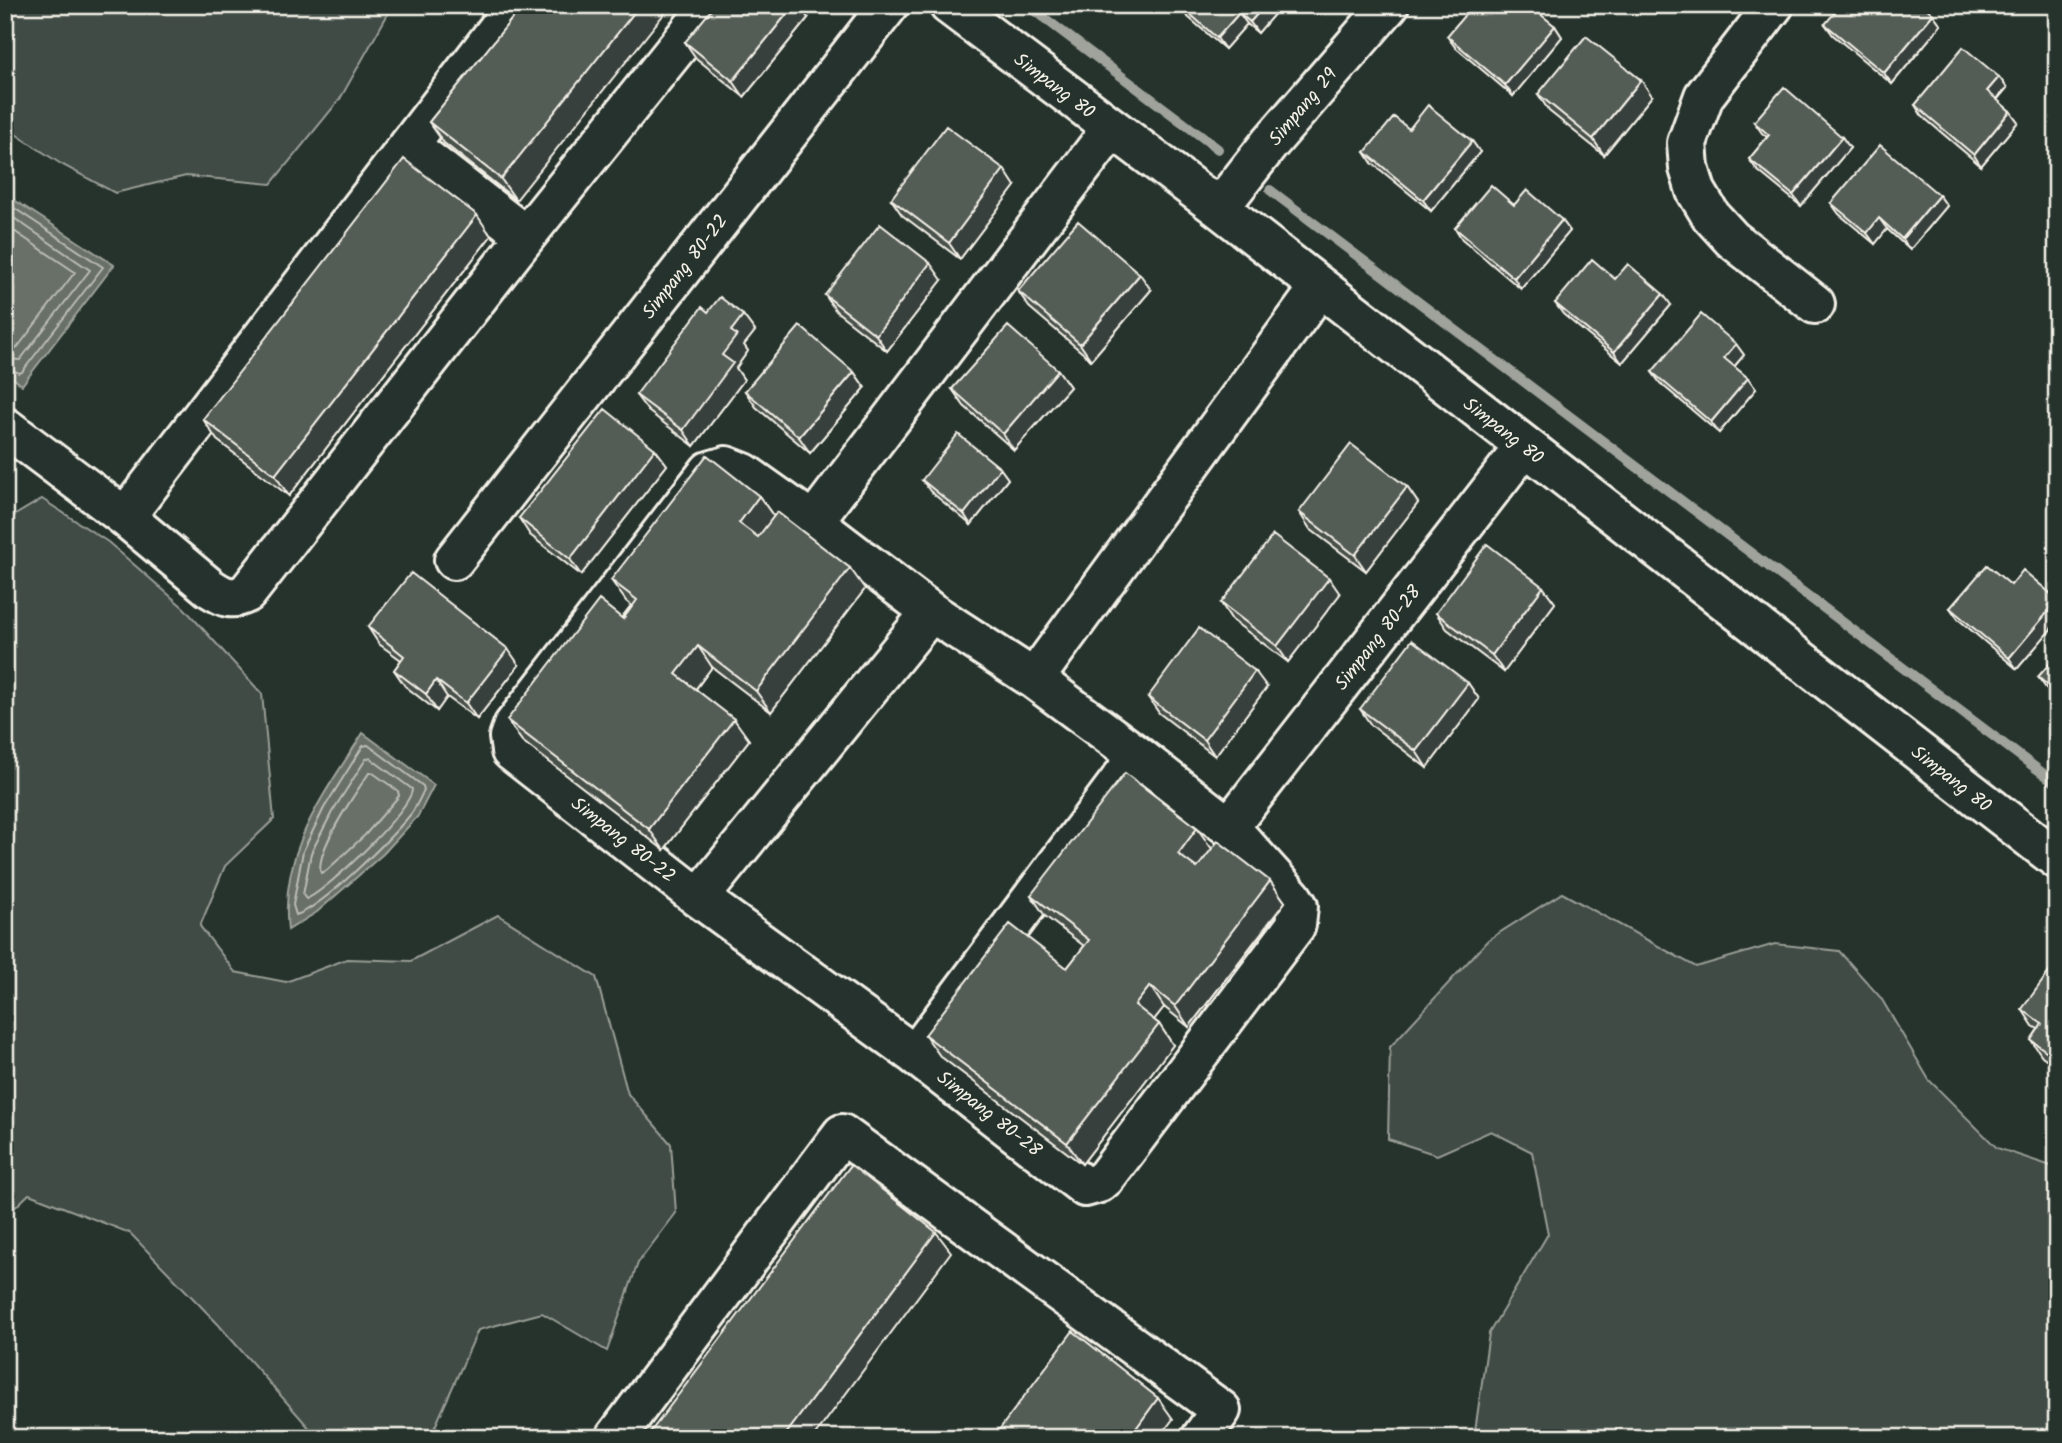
<svg xmlns="http://www.w3.org/2000/svg" width="2062" height="1443" font-family="Kalam,sans-serif">
  <rect width="100%" height="100%" fill="#26332d"/>
  <filter id="ink" filterUnits="userSpaceOnUse"><feTurbulence type="fractalNoise" baseFrequency=".0143" numOctaves="2"/><feDisplacementMap in="SourceGraphic" scale="14" xChannelSelector="R" yChannelSelector="G"/><feConvolveMatrix kernelMatrix="1 2 1 2 8 2 1 2 1" color-interpolation-filters="sRGB"/></filter>
  <g filter="url(#ink)">
    <path fill="#414b45" stroke="#9a9e96" stroke-width="2" d="M5 5H393L340 99 271 184 186 176 115 193 61 164 5 127Z
      M42 499 108 542 184 608 262 694 274 819 225 866 200 926 235 972 286 982 347 959 411 961 498 915 596 977 628 1094 671 1144 676 1213 638 1263 607 1351 542 1313 478 1330 430 1438H318L217 1323 130 1233 29 1194 5 1217V521Z
      M1562 893 1696 967 1775 944 1839 951 1881 998 1929 1080 1997 1148 2057 1168V1438H1474L1489 1333 1548 1234 1532 1152 1491 1131 1437 1155 1388 1139 1390 1047 1488 940Z"/>
    <path fill="#676f68" stroke="#9fa39b" stroke-width="2" d="M5 194 114 265 22 385 5 372Z
      M363 733 434 785 418 816 383 854 317 912 288 930C279 851 323 796 363 733Z"/>
    <g fill="none" stroke-linecap="round" stroke-linejoin="round">
      <path stroke="#bcbdb5" stroke-width="2" d="M5 202 103 267 22 372 19 373 5 367
        M5 212 90 270 20 360 5 359
        M5 225 75 272 17 348H5
        M368 745 423 786 424 790C420 798 416 807 411 814 391 838 323 907 296 915L293 905 303 851 324 808 363 746Z
        M370 758 412 789C413 808 326 892 306 899L303 895 311 853 332 812 366 759Z
        M369 773H373L398 791 399 796 365 835 326 871 321 873C314 852 356 792 369 773Z"/>
      <path stroke="#9fa39b" stroke-width="10" d="M1027 5 1218 149
        M1270 190 2057 784"/>
      <g stroke="#f4f1e8" stroke-width="44">
        <path id="minor" d="M949 5 1219 208 2057 859
          M1774 5 1704 96 1687 143 1689 168 1696 191 1711 216 1732 239 1815 304
          M409 145 526 236
          M1219 208 1270 143 1389 5
          M5 427 125 517 210 588C224 597 231 601 247 593L526 236 711 5
          M726 466 744 473 813 522 931 612 699 898 511 751 509 737 513 726 709 471Z
          M125 517 516 5
          M813 522 1112 128
          M454 560 889 5
          M931 612 1034 679 1138 756
          M1034 679 1320 287
          M1138 756 1229 827 1292 897 1298 906 1296 925 1106 1177 1099 1183 1085 1187 915 1055Z
          M1229 827 1525 446
          M699 898 915 1055
          M615 1438 842 1134 1221 1410 1201 1438"/>
      </g>
      <use href="#minor" stroke="#26332d" stroke-width="38"/>
    </g>
    <path fill="#474f49" stroke="#f4f1e8" stroke-width="2" d="M523 5 516 200 444 143 429 122Z
      M1177 5H1282L1258 33 1247 24 1225 49 1180 10Z
      M1491 13 1555 26 1562 37 1513 96 1455 47 1447 36Z
      M1933 14 1941 25 1892 84 1833 35 1825 24Z
      M808 18 744 97 696 58 685 42Z
      M1999 77 2007 88 1997 100 2010 111 2018 122 1981 166 1922 116 1915 105Z
      M1538 94 1652 96 1604 155 1549 111Z
      M1754 122 1842 137 1850 148 1801 206 1757 170 1749 159 1767 137 1762 133Z
      M1409 129 1472 141 1480 152 1431 211 1372 163 1365 152Z
      M1015 186 960 259 902 215 891 199Z
      M1939 195 1947 206 1910 250 1887 229 1875 244 1839 214 1831 203Z
      M1514 205 1562 220 1570 231 1521 289 1462 239 1455 228Z
      M491 236 289 496 217 440 203 419Z
      M1615 279 1671 305 1622 363 1563 314 1555 303Z
      M942 280 887 351 836 311 825 295Z
      M1151 290 1091 360 1029 307 1018 291Z
      M708 312 743 315 755 331 744 345 748 351 736 368 744 380 694 446 648 411 636 395Z
      M1736 344 1744 355 1734 367 1756 389 1719 433 1660 383 1652 372Z
      M1058 370 1070 387 1014 450 964 406 952 389Z
      M854 372 865 388 810 453 756 407 745 391Z
      M655 449 667 465 581 575 530 535 519 518Z
      M1000 468 1008 479 971 525 930 491 922 480Z
      M1407 487 1418 503 1366 571 1310 529 1299 512Z
      M759 496 774 517 865 589 771 712 712 667 696 689 749 740 664 850 522 741 507 720 623 619 632 606 626 601 611 580Z
      M2011 585 2057 599V622L2017 669 1958 619 1950 608Z
      M1543 587 1555 603 1504 672 1447 629 1436 613Z
      M1340 594 1288 662 1232 620 1221 603Z
      M368 627 519 665 477 719 447 697 437 711 405 686 394 670 401 660 379 644Z
      M2057 655V697L2046 688 2038 677Z
      M1468 683 1479 699 1427 768 1371 725 1360 709Z
      M1267 687 1215 756 1159 713 1148 697Z
      M1212 849 1270 881 1285 902 1189 1027 1164 1007 1154 1020 1159 1024 1173 1045 1082 1164 940 1056 925 1035 1067 968 1084 946 1045 916 1031 895Z
      M2057 972V1067L2042 1056 2031 1040 2038 1029 2033 1026 2022 1009Z"/>
    <path fill="#39403c" stroke="#f4f1e8" stroke-width="2" d="M640 5H671L516 200 501 179Z
      M794 5H799L808 18 744 97 733 81Z
      M1265 5H1282L1258 33 1250 22Z
      M1239 13 1247 24 1225 49 1217 38Z
      M1933 14 1941 25 1892 84 1884 73Z
      M1555 26 1562 37 1513 96 1505 85Z
      M1999 77 2007 88 1994 102 1987 91Z
      M1641 80 1652 96 1604 155 1593 139Z
      M2010 111 2018 122 1981 166 1974 155Z
      M1842 137 1850 148 1801 206 1793 195Z
      M1472 141 1480 152 1431 211 1423 200Z
      M1004 169 1015 186 960 259 949 243Z
      M1939 195 1947 206 1910 250 1902 239Z
      M477 215 491 236 289 496 275 475Z
      M1879 218 1887 229 1875 244 1867 233Z
      M1562 220 1570 231 1521 289 1514 278Z
      M930 263 942 280 887 351 876 335Z
      M1140 274 1151 290 1091 360 1080 344Z
      M1663 294 1671 305 1622 363 1614 352Z
      M743 315 755 331 744 345 748 351 736 368 744 380 694 446 683 430 722 355 731 331Z
      M1736 344 1744 355 1732 369 1724 358Z
      M1058 370 1070 387 1014 450 1003 434Z
      M854 372 865 388 810 453 799 437Z
      M1748 378 1756 389 1719 433 1711 422Z
      M655 449 667 465 581 575 570 559Z
      M1000 468 1008 479 971 525 964 514Z
      M1407 487 1418 503 1366 571 1355 555Z
      M759 496 774 517 753 544 739 523Z
      M850 568 865 589 771 712 756 691Z
      M1329 578 1340 594 1288 662 1277 646Z
      M1543 587 1555 603 1504 672 1492 655Z
      M2057 601V622L2017 669 2009 658Z
      M698 646 712 667 691 695 676 674Z
      M508 649 519 665 477 719 466 703Z
      M1255 671 1267 687 1215 756 1204 740Z
      M436 680 447 697 437 711 426 694Z
      M1468 683 1479 699 1427 768 1416 751Z
      M734 719 749 740 664 850 649 829Z
      M1197 828 1212 849 1192 875 1178 854Z
      M1270 881 1285 902 1189 1027 1175 1006Z
      M1150 986 1164 1007 1149 1026 1135 1005Z
      M1159 1024 1173 1045 1082 1164 1067 1143Z
      M936 1232 951 1252 813 1438H783Z
      M1158 1398 1173 1419 1159 1438H1129Z"/>
    <path fill="#525c55" stroke="#f4f1e8" stroke-width="2" d="M523 5H640L501 179 429 122Z
      M715 5H794L733 81 685 42Z
      M1180 5H1265L1250 22 1239 13 1217 38Z
      M1473 5H1481L1491 13 1497 5H1529L1555 26 1505 85 1447 36Z
      M1841 5H1923L1933 14 1884 73 1825 24Z
      M1586 36 1641 80 1593 139 1538 94Z
      M1963 47 1999 77 1987 91 2010 111 1974 155 1915 105Z
      M1784 87 1842 137 1793 195 1749 159 1769 135 1754 122Z
      M1428 105 1472 141 1423 200 1365 152 1394 117 1409 129Z
      M946 126 1004 169 949 243 891 199Z
      M1880 145 1939 195 1902 239 1879 218 1867 233 1831 203Z
      M404 159 477 215 275 475 203 419Z
      M1491 185 1514 205 1527 190 1562 220 1514 278 1455 228Z
      M1078 221 1140 274 1080 344 1018 291Z
      M880 224 930 263 876 335 825 295Z
      M1592 259 1615 279 1628 264 1663 294 1614 352 1555 303Z
      M720 297 743 315 731 331 737 335 722 355 733 363 683 430 636 395 702 307 708 312Z
      M1701 314 1736 344 1724 358 1748 378 1711 422 1652 372Z
      M800 326 854 372 799 437 745 391Z
      M1008 326 1058 370 1003 434 952 389Z
      M2057 408V423L2049 418Z
      M605 409 655 449 570 559 519 518Z
      M958 434 1000 468 964 514 922 480Z
      M1351 444 1407 487 1355 555 1299 512Z
      M707 455 759 496 739 523 758 537 777 512 850 568 756 691 698 646 676 674 734 719 649 829 507 720 599 600 623 619 637 600 611 580Z
      M1273 535 1329 578 1277 646 1221 603Z
      M1487 544 1543 587 1492 655 1436 613Z
      M1987 565 2011 585 2023 570 2057 599V601L2009 658 1950 608Z
      M411 573 508 649 466 703 436 680 426 694 394 670 404 656 368 627Z
      M1199 628 1255 671 1204 740 1148 697Z
      M1412 640 1468 683 1416 751 1360 709Z
      M2057 655V693L2038 677Z
      M1125 773 1197 828 1178 854 1197 868 1218 841 1270 881 1175 1006 1150 986 1135 1005 1159 1024 1067 1143 925 1035 1010 924 1067 968 1089 940 1031 895Z
      M2052 968 2057 972V1059L2031 1040 2042 1024 2022 1009Z
      M851 1165 936 1232 783 1438H646Z
      M1073 1331 1158 1398 1129 1438H993Z"/>
  </g>
  <g text-anchor="middle" stroke-width="5" stroke-linejoin="round" paint-order="stroke">
    <g font-size="19" fill="#f4f1e8" stroke="#26332d">
      <text transform="translate(1055 85) rotate(37)" y="7">Simpang 80</text>
      <text transform="translate(1302 106) rotate(-50)" y="7">Simpang 29</text>
      <text transform="translate(684 266) rotate(-52)" y="7">Simpang 80-22</text>
      <text transform="translate(1504 430) rotate(38)" y="7">Simpang 80</text>
      <text transform="translate(1377 637) rotate(-52)" y="7">Simpang 80-28</text>
      <text transform="translate(1952 778) rotate(38)" y="7">Simpang 80</text>
      <text transform="translate(624 839) rotate(38)" y="7">Simpang 80-22</text>
      <text transform="translate(990 1113) rotate(38)" y="7">Simpang 80-28</text>
    </g>
  </g>
  <rect width="2062" height="1443" fill="none" stroke="#26332d" stroke-width="28"/>
  <rect x="14" y="14" width="2034" height="1415" fill="none" stroke="#f4f1e8" stroke-width="2.5" filter="url(#ink)"/>
</svg>
